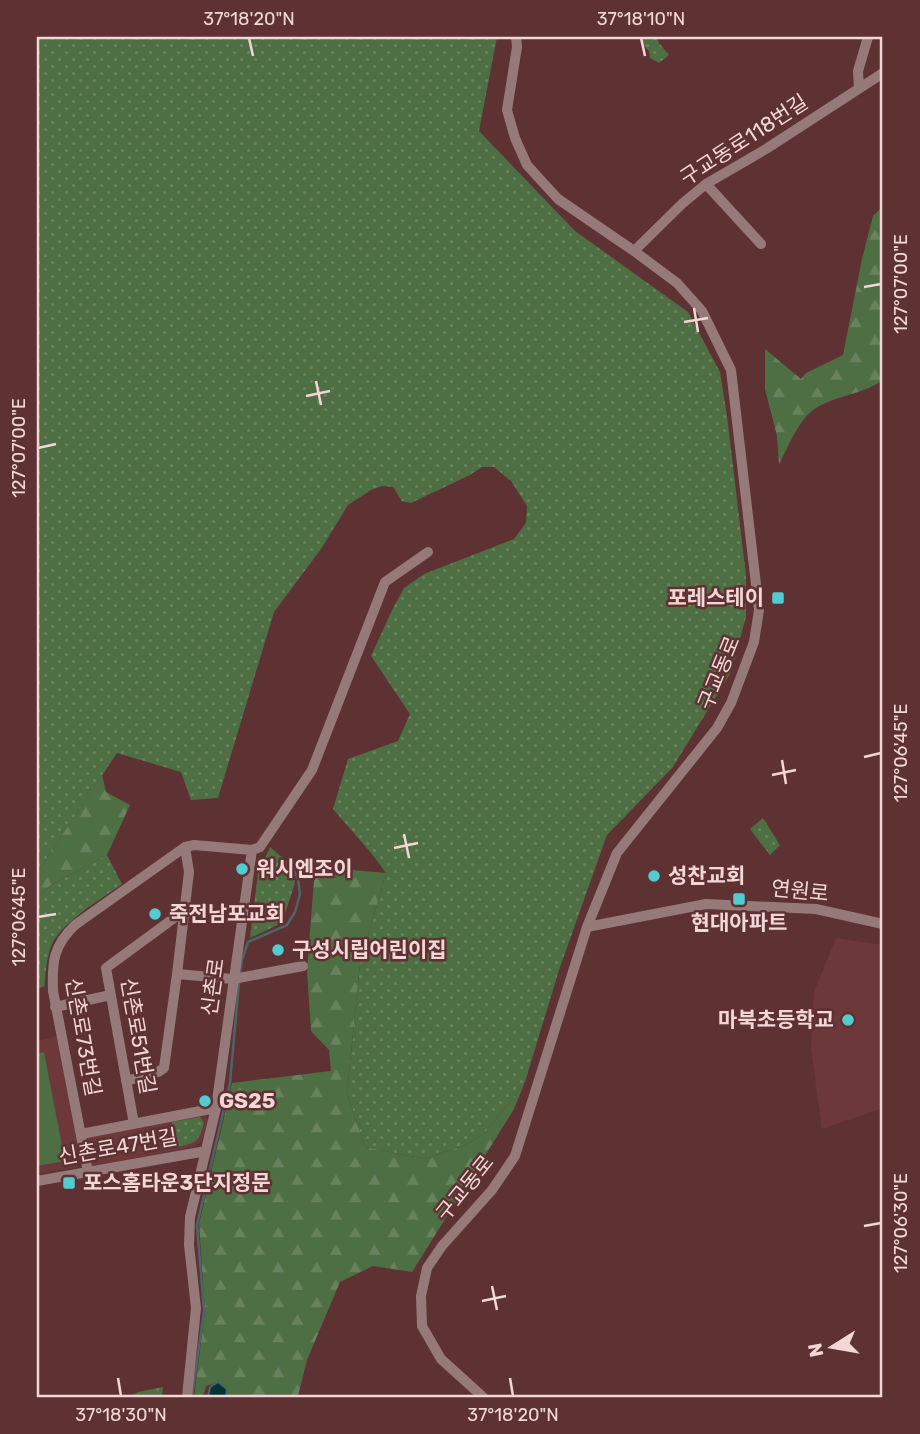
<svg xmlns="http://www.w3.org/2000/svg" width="920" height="1434" font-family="Rubik,'Noto Sans KR',sans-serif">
  <defs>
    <pattern id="grass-dots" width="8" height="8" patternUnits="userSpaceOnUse" patternTransform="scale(1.75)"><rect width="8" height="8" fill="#4e6e44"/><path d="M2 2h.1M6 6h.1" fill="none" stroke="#68825e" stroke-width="1.8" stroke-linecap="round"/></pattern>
    <pattern id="forest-firs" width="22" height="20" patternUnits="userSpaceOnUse" patternTransform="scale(1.75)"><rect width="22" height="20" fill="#4e6e44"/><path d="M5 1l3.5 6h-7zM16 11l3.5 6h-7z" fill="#68825e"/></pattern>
  </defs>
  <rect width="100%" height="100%" fill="#5e3233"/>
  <path fill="#6c383a" d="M836 938 883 945V1108L822 1129 811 1048 814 992Z
    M58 1036 80 1159 77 1167 37 1174V1041Z
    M205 1114 208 1120V1127L202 1141 194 1147 92 1166 86 1137Z"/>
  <path fill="url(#grass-dots)" d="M37 37H497L479 131 575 231 688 312 720 372 727 416 746 575V617L731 672 673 767 607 835 559 970 525 1082 485 1133 463 1146 425 1159 365 1147 347 1093 360 964 386 873 372 854 333 809 348 759 398 741 410 714 371 656 393 608 404 588 424 574 514 539 526 523 527 506 511 481 494 467H482L470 475 411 503 402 501 393 487 382 486 371 490 348 505 321 549 274 612 218 798 191 800 181 772 117 753 37 873Z
    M641 37H656L659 43 669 55 659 63 650 58 649 51 643 45Z
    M763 818 780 845 770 855 750 829Z
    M270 847 292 866 295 883 282 923 250 938 258 873Z
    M107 855 122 884C103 898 62 922 52 944 46 957 46 973 44 987L37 988V898L51 885Z
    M200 1117 204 1123C199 1142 196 1143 177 1147L172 1122Z
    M163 1387 162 1397H127L138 1392Z"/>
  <path fill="url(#forest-firs)" d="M883 206V380C860 397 821 396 804 419 794 432 787 449 779 464L777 436 765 389V349L801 379 806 373 843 355 862 259 873 216Z
    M102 775 106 792 130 805 107 855 51 885 37 898V873Z
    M315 867 386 873 360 964 347 1093 365 1147 425 1159 463 1146 485 1133 525 1082 514 1109 412 1272 373 1266 340 1282 307 1360 298 1396 299 1397H226L227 1389 218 1382 206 1386 203 1397H194L205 1311 199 1224 232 1083 331 1071 329 1050 311 1031 307 971Z"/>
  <path fill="#4e6e44" d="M44 1052 65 1161 37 1166V1054Z"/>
  <path fill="#043536" stroke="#4c6566" stroke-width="2" d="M218 1382 227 1389 226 1397H208L210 1387Z"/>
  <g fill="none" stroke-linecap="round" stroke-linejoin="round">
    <path stroke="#4c6566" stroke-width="2.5" d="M240 975 242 960 248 942 287 925 295 912 300 894 298 879 292 866
      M192 1397 204 1311 197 1225 230 1083 239 982"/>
    <path stroke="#967979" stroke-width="10" d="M859 88 858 71 868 37
      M706 184 761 244
      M634 251 683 203 706 184 766 149 883 73
      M252 850 260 847 312 770 385 582 428 552
      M587 927 706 904 816 909 883 924
      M177 974 233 979 303 966
      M55 1007 111 995
      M126 1081 158 1072 164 1068 177 974 189 872 185 847
      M134 1124 106 968 185 910
      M81 1134 216 1108
      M88 1172 53 991C52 962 53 946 75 925L185 847 194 845 252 850
      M37 1181 206 1151
      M187 1397 196 1308 189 1245 190 1217 216 1108 252 850
      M483 1397 441 1359 422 1326 421 1296 427 1268 442 1246 492 1190 515 1156 587 927 617 853 717 728 731 703 754 642 759 610 731 370 702 311 677 283 634 251 558 199 527 165 515 138 507 110 517 47 516 37"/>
  </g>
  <path fill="none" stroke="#f3d6d6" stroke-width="2.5" d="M249 38 253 56M641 38 645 56M864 287 881 284M694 308 698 332M684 322 708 318M316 381 321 405M306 396 330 391M38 448 56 444M864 757 881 753M782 760 786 784M772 775 796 770M404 834 409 858M394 848 418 843M38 917 56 914M864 1226 881 1223M492 1286 497 1310M482 1301 506 1296M118 1378 121 1396M510 1378 513 1396"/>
  <g fill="#52ccd1" stroke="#5e3233" stroke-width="2.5">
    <rect x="771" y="591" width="14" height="14" rx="3.5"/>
    <circle cx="242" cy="869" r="7"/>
    <circle cx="654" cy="876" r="7"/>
    <rect x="732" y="892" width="14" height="14" rx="3.5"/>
    <circle cx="155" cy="914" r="7"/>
    <circle cx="278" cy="950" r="7"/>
    <circle cx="848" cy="1020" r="7"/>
    <circle cx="205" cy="1101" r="7"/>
    <rect x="62" y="1176" width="14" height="14" rx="3.5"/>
  </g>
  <g text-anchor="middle" stroke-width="5" stroke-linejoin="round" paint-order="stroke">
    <g font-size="21" fill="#f3d6d6" stroke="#5e3233">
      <text transform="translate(744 140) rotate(-33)" y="7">구교동로118번길</text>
      <text transform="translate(719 673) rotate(-68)" y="7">구교동로</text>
      <text transform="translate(800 891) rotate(6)" y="7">연원로</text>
      <text transform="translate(213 987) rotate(-82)" y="7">신촌로</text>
      <text transform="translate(138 1036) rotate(80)" y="7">신촌로51번길</text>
      <text transform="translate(83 1037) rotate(80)" y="7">신촌로73번길</text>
      <text transform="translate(118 1147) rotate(-10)" y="7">신촌로47번길</text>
      <text transform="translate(465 1188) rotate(-51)" y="7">구교동로</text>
    </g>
    <g font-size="21" font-weight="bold" fill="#f3d6d6" stroke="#5e3233" text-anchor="start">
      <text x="764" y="605" text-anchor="end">포레스테이</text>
      <text x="256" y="876">워시엔조이</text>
      <text x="668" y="883">성찬교회</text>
      <text x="169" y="921">죽전남포교회</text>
      <text x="739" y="930" text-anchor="middle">현대아파트</text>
      <text x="292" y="957">구성시립어린이집</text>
      <text x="834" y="1027" text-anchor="end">마북초등학교</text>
      <text x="219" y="1108">GS25</text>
      <text x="83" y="1190">포스홈타운3단지정문</text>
    </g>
  </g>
  <rect width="920" height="1434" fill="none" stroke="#5e3233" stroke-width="77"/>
  <g transform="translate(832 1347) rotate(259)" stroke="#5e3233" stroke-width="5" paint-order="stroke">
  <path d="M0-5L12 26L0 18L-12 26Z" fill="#f3d6d6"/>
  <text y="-10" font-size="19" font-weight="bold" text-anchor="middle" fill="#f3d6d6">N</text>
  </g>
  <rect x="38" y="38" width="843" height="1358" fill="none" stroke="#f3d6d6" stroke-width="2.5"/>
  <g font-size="18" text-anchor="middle" fill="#f3d6d6">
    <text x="249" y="25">37°18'20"N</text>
    <text x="641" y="25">37°18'10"N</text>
    <text transform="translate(901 284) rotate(-90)" y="6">127°07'00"E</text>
    <text transform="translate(19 448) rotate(-90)" y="6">127°07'00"E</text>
    <text transform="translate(901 753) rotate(-90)" y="6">127°06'45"E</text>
    <text transform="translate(19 917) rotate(-90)" y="6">127°06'45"E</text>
    <text transform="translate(901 1223) rotate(-90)" y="6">127°06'30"E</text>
    <text x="121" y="1421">37°18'30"N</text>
    <text x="513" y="1421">37°18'20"N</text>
  </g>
</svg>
